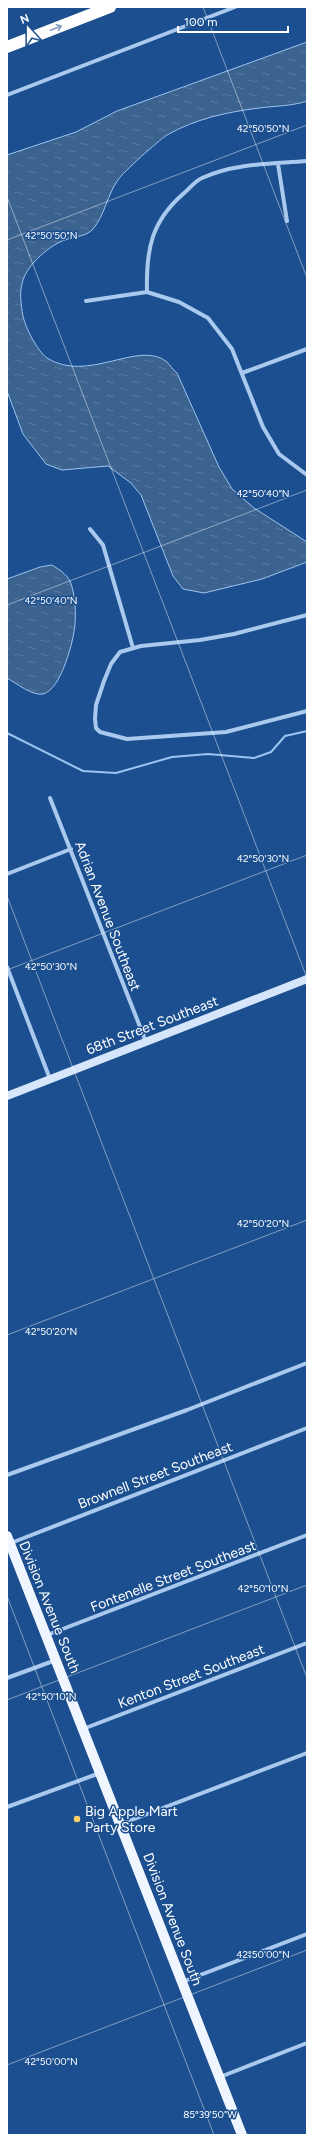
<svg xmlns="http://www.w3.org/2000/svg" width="314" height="2142" font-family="Figtree,sans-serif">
  <defs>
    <pattern id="water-ripples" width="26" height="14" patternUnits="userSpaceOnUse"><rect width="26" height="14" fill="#3c6290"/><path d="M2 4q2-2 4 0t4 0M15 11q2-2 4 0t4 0" fill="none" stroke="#597aa1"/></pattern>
  </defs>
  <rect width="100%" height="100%" fill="#1b4f8f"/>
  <path fill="url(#water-ripples)" stroke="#9cc4f0" d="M307 42V101C293 106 274 106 259 108 227 112 195 119 167 135 158 141 123 172 118 180 107 195 105 215 93 229 86 237 75 236 65 240 50 245 28 264 23 280 19 292 21 305 23 316 25 327 38 352 47 358 88 384 139 339 167 362 170 365 173 370 177 373L219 467 232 489 254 508 307 542V562L262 579 204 593 183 589 173 576 141 495 131 483 108 466 62 470 46 464 23 434 7 391V155L76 132 117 111Z
    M52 565C60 570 70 576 72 587 75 597 76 613 75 624 74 640 61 690 43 694 32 696 16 683 7 678V579L40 567Z"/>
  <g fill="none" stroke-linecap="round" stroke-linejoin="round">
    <path stroke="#9cc4f0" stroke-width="2" d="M7 733 83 771 116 773 172 757 208 754 254 758 271 752 285 736 307 731"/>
    <path stroke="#a9c9ee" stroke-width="4" d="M7 95 235 7
      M278 164 287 221
      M147 292C146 250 151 222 183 194 189 189 195 181 202 178 234 163 272 164 307 161
      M86 301 147 292 179 302 208 318 232 349 263 427 279 454 307 475
      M242 373 307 349
      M90 529 103 545 133 648
      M307 615 234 634 200 640 141 646 120 652 111 664 104 681 96 705 95 719 96 728 100 732 127 739 226 732 307 711
      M50 798 146 1042
      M7 874 71 849
      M7 967 50 1079
      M7 1475 187 1410 307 1363
      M11 1543 307 1428
      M47 1635 307 1535
      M7 1678 56 1660
      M83 1729 307 1643
      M7 1807 100 1773
      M121 1824 307 1753
      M182 1982 307 1934
      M220 2077 307 2043"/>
    <path stroke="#d6e6fa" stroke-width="8" d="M7 1096 307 979"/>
    <path stroke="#f0f6ff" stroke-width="10" d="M7 1536 242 2135"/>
    <path stroke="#fff" stroke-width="12" d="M7 47 110 7"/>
  </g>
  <defs><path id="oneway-shaft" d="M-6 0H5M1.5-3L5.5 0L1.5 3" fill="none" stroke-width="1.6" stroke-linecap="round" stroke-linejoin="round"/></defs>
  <use stroke="#829ec1" href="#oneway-shaft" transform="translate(56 28) rotate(-21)"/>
  <path fill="none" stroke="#fff" stroke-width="1" stroke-opacity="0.45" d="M203 7 307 278M7 197 307 978M7 240 307 125M7 605 307 490M7 896 307 1678M7 970 307 855M7 1335 307 1220M7 1596 214 2135M7 1700 307 1585M7 2065 307 1950"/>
  <circle fill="#ffd166" stroke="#1b4f8f" stroke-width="1.5" cx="77" cy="1819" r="4"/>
  <g text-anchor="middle" stroke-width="3" stroke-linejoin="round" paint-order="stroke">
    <g font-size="14" fill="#fff" stroke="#1b4f8f">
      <text transform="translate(108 916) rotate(69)" y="5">Adrian Avenue Southeast</text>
      <text transform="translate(152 1025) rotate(-21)" y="5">68th Street Southeast</text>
      <text transform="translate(155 1475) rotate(-21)" y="5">Brownell Street Southeast</text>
      <text transform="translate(173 1576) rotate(-21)" y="5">Fontenelle Street Southeast</text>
      <text transform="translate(50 1607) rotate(68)" y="5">Division Avenue South</text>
      <text transform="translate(191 1676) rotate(-21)" y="5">Kenton Street Southeast</text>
      <text transform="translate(173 1919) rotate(69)" y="5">Division Avenue South</text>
    </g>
    <g font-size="14" fill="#fff" stroke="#1b4f8f" text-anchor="start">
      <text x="85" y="1816">Big Apple Mart<tspan x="85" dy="16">Party Store</tspan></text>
    </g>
  </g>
  <g font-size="10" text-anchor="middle" fill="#fff" stroke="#1b4f8f" stroke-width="3" stroke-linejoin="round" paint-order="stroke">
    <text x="263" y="132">42°50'50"N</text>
    <text x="51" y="239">42°50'50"N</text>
    <text x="263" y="497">42°50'40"N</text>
    <text x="51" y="604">42°50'40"N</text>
    <text x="263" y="862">42°50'30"N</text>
    <text x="51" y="970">42°50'30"N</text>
    <text x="263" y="1227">42°50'20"N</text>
    <text x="51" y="1335">42°50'20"N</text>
    <text x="263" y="1592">42°50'10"N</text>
    <text x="51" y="1700">42°50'10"N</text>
    <text x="263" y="1958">42°50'00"N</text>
    <text x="51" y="2065">42°50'00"N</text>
    <text x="210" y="2118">85°39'50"W</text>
  </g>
  <rect width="314" height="2142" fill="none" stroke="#ffffff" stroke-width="16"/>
  <g transform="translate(28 28) rotate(339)" stroke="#1b4f8f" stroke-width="3" paint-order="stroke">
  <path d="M0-3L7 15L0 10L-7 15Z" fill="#ffffff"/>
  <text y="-6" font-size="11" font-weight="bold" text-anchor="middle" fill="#ffffff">N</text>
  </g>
  <path d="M178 26v6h110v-6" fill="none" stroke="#ffffff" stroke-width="2"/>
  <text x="184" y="26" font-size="12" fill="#ffffff" stroke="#1b4f8f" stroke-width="3" paint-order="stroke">100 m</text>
</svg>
